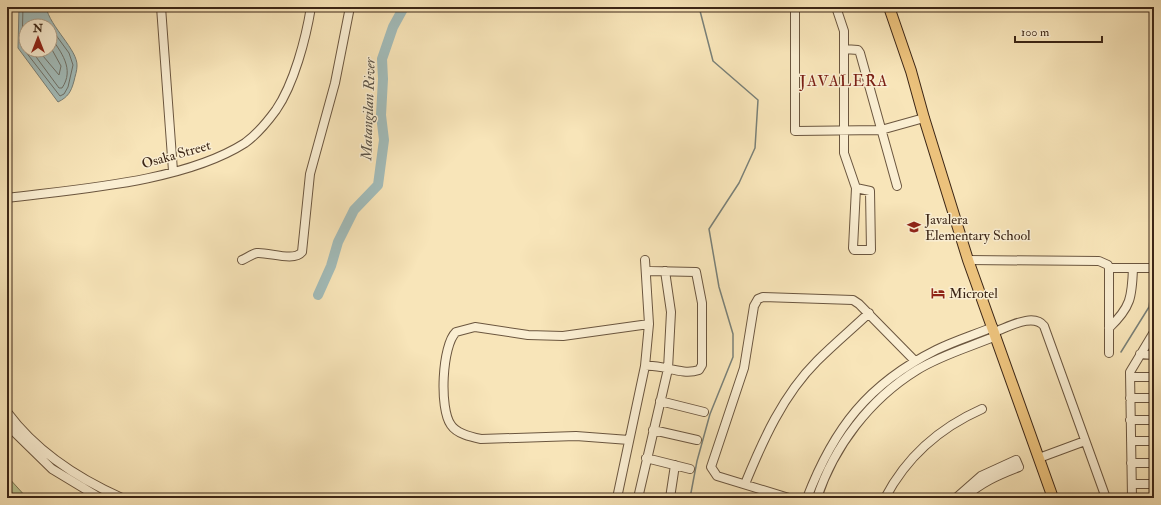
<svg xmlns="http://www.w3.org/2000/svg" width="1161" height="505" font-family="'IM FELL Double Pica',serif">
  <rect width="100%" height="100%" fill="#f8e5b9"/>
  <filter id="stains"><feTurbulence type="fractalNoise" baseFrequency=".005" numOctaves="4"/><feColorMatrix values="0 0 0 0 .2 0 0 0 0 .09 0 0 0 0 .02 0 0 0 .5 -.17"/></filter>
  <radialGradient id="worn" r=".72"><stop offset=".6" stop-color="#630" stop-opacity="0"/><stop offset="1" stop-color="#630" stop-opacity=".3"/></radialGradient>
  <path fill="#bbc591" stroke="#7c7654" d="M7 476 27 498H7Z"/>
  <path fill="#a2bcba" stroke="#798078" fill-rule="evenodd" d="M19 7H46C50 27 78 50 77 66 77 71 75 76 74 81 71 92 68 97 58 102L18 48ZM26 26H50V50H26Z"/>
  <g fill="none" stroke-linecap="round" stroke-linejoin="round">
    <path stroke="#6f7168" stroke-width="1" d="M23 7 22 47 60 96 64 94 68 87 73 65 69 53 50 27
      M31 50 59 88H62C75 69 61 52 50 36
      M38 50 59 75 61 66 50 46"/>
    <path stroke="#798078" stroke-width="1.5" d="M1121 352 1149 307 1154 271
      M690 498 697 461 710 414 733 357V334L719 287 709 229 739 183 755 148 758 100 713 61 699 7"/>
    <path stroke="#a2bcba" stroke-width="10" d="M318 295 331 266 338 242 354 210 378 185 384 140 381 115 383 79 382 59 393 27 404 7"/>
    <g stroke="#6b563f" stroke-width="10">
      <path id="minor" d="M161 7 173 171
        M795 7V131L881 130 924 118
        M836 7 844 31V153L856 188 853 248 854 250H871L870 191 856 188
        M844 49 858 50 860 53 897 186
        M7 198C78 189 184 182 245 143 256 135 268 121 276 110 294 84 306 38 311 7
        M242 260C247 258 252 254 257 253 269 252 294 262 302 252L310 174 335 83 350 7
        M968 260 1099 261 1108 265 1109 268V353
        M1109 268H1154
        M1109 328C1131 307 1132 297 1133 268
        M994 332C1007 328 1033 312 1044 326L1106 498
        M1140 354 1154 355
        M645 366C663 364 681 376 699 370L702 365V303L696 272 650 271
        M1130 377H1154
        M1130 398H1154
        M660 401 704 412
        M7 412C36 451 79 479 122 498
        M1130 420H1154
        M7 425 52 469 100 498
        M653 430 697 440
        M629 440 576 436 481 439C471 437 457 434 451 425 439 409 442 345 456 332L475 327 528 335 563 336 649 324
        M1131 441H1154
        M646 458 690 469
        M1039 458 1085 441
        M1131 463H1154
        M745 484C763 440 783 395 817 361 834 344 852 329 869 313
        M1132 484H1154
        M617 498 645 366 649 324 645 260
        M638 498 668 369 671 312 665 271
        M670 498 675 465
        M789 498 717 476 711 467 744 368 754 306 758 299 763 297 853 300 859 304 915 361
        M807 498C834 428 868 384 936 350 954 341 974 335 993 327
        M817 498C834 446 870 399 917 370 941 355 970 347 996 336
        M885 498C907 456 939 428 982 409
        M956 498 981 476 1016 460 1019 467C998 475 980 483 964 498
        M1132 498 1130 372 1154 332"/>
    </g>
    <g stroke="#3c2616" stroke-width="12">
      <path id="major" d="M889 7 911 71 924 118 968 260 1053 498"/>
    </g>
    <use href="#minor" stroke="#faeed2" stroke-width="8"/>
    <use href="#major" stroke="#ecc27c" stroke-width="10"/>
  </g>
  <defs>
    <g id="school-bare" transform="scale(1.08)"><path d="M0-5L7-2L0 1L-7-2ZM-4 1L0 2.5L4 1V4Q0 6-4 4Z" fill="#8f2418" stroke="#faeed2" stroke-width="2.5" paint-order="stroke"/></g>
    <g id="hotel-bare" transform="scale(1.08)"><path d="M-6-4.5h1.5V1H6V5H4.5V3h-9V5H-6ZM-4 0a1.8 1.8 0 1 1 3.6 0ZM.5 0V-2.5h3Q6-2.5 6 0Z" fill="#8f2418" stroke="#faeed2" stroke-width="2.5" paint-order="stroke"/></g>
  </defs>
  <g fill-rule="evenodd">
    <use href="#school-bare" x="914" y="227"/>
    <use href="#hotel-bare" x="938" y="293"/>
  </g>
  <g text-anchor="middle" stroke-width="3" stroke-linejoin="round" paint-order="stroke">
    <g font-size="14" fill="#3c2616" stroke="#faeed2">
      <text transform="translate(176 154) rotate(-16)" y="5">Osaka Street</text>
    </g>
    <g font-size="14" fill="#3c2616" stroke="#faeed2" text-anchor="start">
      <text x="925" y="224">Javalera<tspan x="925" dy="16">Elementary School</tspan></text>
      <text x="949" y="298">Microtel</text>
    </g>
    <g font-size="15" font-style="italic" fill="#5b5347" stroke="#faeed2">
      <text transform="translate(368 109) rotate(-88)" y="5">Matangilan River</text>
    </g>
    <g font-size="16" letter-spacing="1" fill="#7a1f14" stroke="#faeed2">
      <text x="844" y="86">JAVALERA</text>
    </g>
  </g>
  <rect width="1161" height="505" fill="none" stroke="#f8e5b9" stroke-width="24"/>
  <rect x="8" y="8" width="1145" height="489" fill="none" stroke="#3c2616" stroke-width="2"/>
  <rect x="12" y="12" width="1137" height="481" fill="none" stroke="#3c2616"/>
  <g transform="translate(38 38)"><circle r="19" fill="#faeed2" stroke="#ae9e87"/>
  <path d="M0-3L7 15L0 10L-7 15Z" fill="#8f2418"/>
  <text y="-6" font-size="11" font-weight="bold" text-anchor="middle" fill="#3c2616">N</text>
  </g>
  <path d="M1015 36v6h87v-6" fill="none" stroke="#3c2616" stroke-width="2"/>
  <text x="1021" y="36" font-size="12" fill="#3c2616" stroke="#faeed2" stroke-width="3" paint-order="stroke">100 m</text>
  <rect width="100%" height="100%" filter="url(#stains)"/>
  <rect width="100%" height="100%" fill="url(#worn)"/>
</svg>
